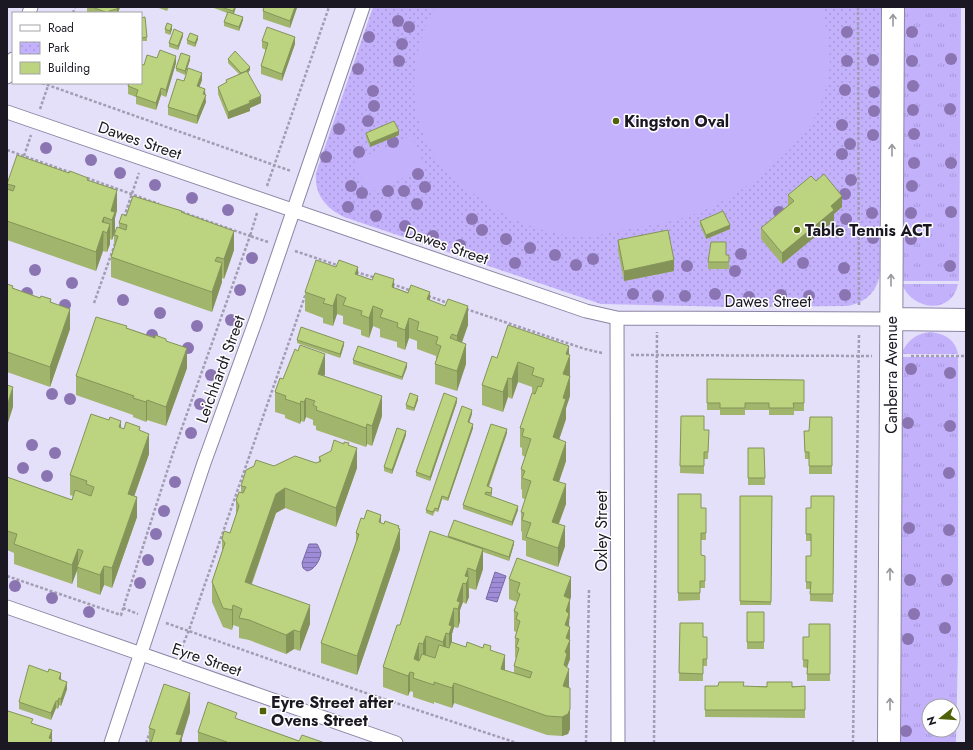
<svg xmlns="http://www.w3.org/2000/svg" width="973" height="750" font-family="Jost,sans-serif">
  <defs>
    <pattern id="grass-tufts" width="24" height="20" patternUnits="userSpaceOnUse"><rect width="24" height="20" fill="#c3b1fc"/><path d="M3 7l-1-3M5 7V3M7 7l1-3M15 17l-1-3M17 17v-4M19 17l1-3" fill="none" stroke="#a798d8"/></pattern>
    <pattern id="park-dots" width="8" height="8" patternUnits="userSpaceOnUse"><rect width="8" height="8" fill="#c3b1fc"/><path d="M2 2h.1M6 6h.1" fill="none" stroke="#a798d8" stroke-width="1.8" stroke-linecap="round"/></pattern>
    <pattern id="water-rules" width="6" height="5" patternUnits="userSpaceOnUse"><rect width="6" height="5" fill="#9f8cd8"/><path d="M0 2.5h6" fill="none" stroke="#8171af"/></pattern>
  </defs>
  <rect width="100%" height="100%" fill="#e5e0fa"/>
  <path fill="url(#grass-tufts)" fill-rule="evenodd" d="M901 7H961L959 281H901Z
    M902 284H958C952 315 912 311 902 284Z
    M931 332C945 334 955 339 958 354H901C908 340 916 333 931 332Z
    M901 357H958V650L956 743H901L899 687ZM929 706H953V730H929Z"/>
  <path fill="url(#park-dots)" d="M373 7H881L880 268C880 289 867 303 847 306L734 307 601 304 347 218C327 210 314 195 316 173Z"/>
  <path fill="#c3b1fc" d="M435 7H822C827 32 833 56 828 81 824 96 819 112 810 125 789 157 738 197 702 211 679 221 653 225 629 229 609 233 588 238 568 235 533 231 502 216 474 194 463 185 451 177 442 166 405 121 407 56 435 7Z
    M412 136 426 168 368 193 354 161Z"/>
  <path fill="url(#water-rules)" stroke="#7769a2" d="M309 544H317C318 546 321 551 321 553 320 561 314 570 307 571L303 568 302 563Z
    M495 572 506 576 497 602 486 599Z"/>
  <g fill="none" stroke-linecap="round" stroke-linejoin="round">
    <g stroke="#8b85a3" stroke-width="15">
      <path id="minor" d="M29 13 31 7
        M7 77 13 59
        M7 112 586 311 617 318 891 319
        M617 318 618 743
        M7 607 396 743
        M111 743 204 463 257 317 363 7"/>
    </g>
    <g stroke="#8b85a3" stroke-width="24">
      <path id="trunk" d="M891 319 966 320
        M889 743 893 7"/>
    </g>
    <path stroke="#a29db2" stroke-width="2.5" stroke-dasharray="3 2" stroke-linecap="butt" d="M858 7 859 305
      M73 13 75 7
      M42 83 291 171
      M40 109 49 83
      M7 150 72 173
      M24 156 31 135
      M87 178 159 204
      M267 186 329 7
      M257 213 250 236 268 242
      M124 217 139 173
      M295 251 340 266
      M356 272 376 278
      M392 284 412 291
      M428 296 448 303
      M94 303 116 241
      M466 309 585 349 602 353
      M631 355 872 356
      M911 356H966
      M7 576 121 615 173 453 250 236 179 211
      M123 608 138 614
      M166 623 363 692 517 743
      M180 652 189 630 306 293
      M146 743 150 732
      M586 743 589 589
      M654 743 657 332
      M853 743 859 334"/>
    <use href="#minor" stroke="#fff" stroke-width="13"/>
    <use href="#trunk" stroke="#fff" stroke-width="22"/>
  </g>
  <g fill="#8a75b2">
    <circle cx="398" cy="21" r="6"/>
    <circle cx="409" cy="27" r="6"/>
    <circle cx="847" cy="32" r="6"/>
    <circle cx="912" cy="32" r="6"/>
    <circle cx="369" cy="37" r="6"/>
    <circle cx="402" cy="44" r="6"/>
    <circle cx="951" cy="59" r="6"/>
    <circle cx="873" cy="60" r="6"/>
    <circle cx="399" cy="61" r="6"/>
    <circle cx="847" cy="61" r="6"/>
    <circle cx="912" cy="61" r="6"/>
    <circle cx="358" cy="69" r="6"/>
    <circle cx="913" cy="86" r="6"/>
    <circle cx="845" cy="90" r="6"/>
    <circle cx="373" cy="91" r="6"/>
    <circle cx="874" cy="92" r="6"/>
    <circle cx="374" cy="106" r="6"/>
    <circle cx="950" cy="109" r="6"/>
    <circle cx="913" cy="110" r="6"/>
    <circle cx="874" cy="111" r="6"/>
    <circle cx="368" cy="121" r="6"/>
    <circle cx="842" cy="125" r="6"/>
    <circle cx="339" cy="129" r="6"/>
    <circle cx="914" cy="134" r="6"/>
    <circle cx="873" cy="135" r="6"/>
    <circle cx="393" cy="142" r="6"/>
    <circle cx="850" cy="144" r="6"/>
    <circle cx="46" cy="148" r="6"/>
    <circle cx="359" cy="152" r="6"/>
    <circle cx="842" cy="154" r="6"/>
    <circle cx="326" cy="157" r="6"/>
    <circle cx="91" cy="160" r="6"/>
    <circle cx="914" cy="163" r="6"/>
    <circle cx="951" cy="163" r="6"/>
    <circle cx="120" cy="173" r="6"/>
    <circle cx="418" cy="174" r="6"/>
    <circle cx="851" cy="180" r="6"/>
    <circle cx="155" cy="185" r="6"/>
    <circle cx="351" cy="186" r="6"/>
    <circle cx="912" cy="186" r="6"/>
    <circle cx="425" cy="187" r="6"/>
    <circle cx="388" cy="191" r="6"/>
    <circle cx="404" cy="191" r="6"/>
    <circle cx="362" cy="193" r="6"/>
    <circle cx="845" cy="194" r="6"/>
    <circle cx="192" cy="198" r="6"/>
    <circle cx="417" cy="204" r="6"/>
    <circle cx="348" cy="207" r="6"/>
    <circle cx="228" cy="210" r="6"/>
    <circle cx="779" cy="212" r="6"/>
    <circle cx="951" cy="212" r="6"/>
    <circle cx="872" cy="213" r="6"/>
    <circle cx="911" cy="213" r="6"/>
    <circle cx="376" cy="216" r="6"/>
    <circle cx="472" cy="219" r="6"/>
    <circle cx="846" cy="219" r="6"/>
    <circle cx="405" cy="226" r="6"/>
    <circle cx="482" cy="230" r="6"/>
    <circle cx="837" cy="231" r="6"/>
    <circle cx="433" cy="236" r="6"/>
    <circle cx="873" cy="238" r="6"/>
    <circle cx="506" cy="239" r="6"/>
    <circle cx="911" cy="239" r="6"/>
    <circle cx="460" cy="245" r="6"/>
    <circle cx="530" cy="248" r="6"/>
    <circle cx="741" cy="254" r="6"/>
    <circle cx="555" cy="255" r="6"/>
    <circle cx="252" cy="258" r="6"/>
    <circle cx="593" cy="259" r="6"/>
    <circle cx="515" cy="263" r="6"/>
    <circle cx="803" cy="263" r="6"/>
    <circle cx="576" cy="265" r="6"/>
    <circle cx="687" cy="266" r="6"/>
    <circle cx="950" cy="266" r="6"/>
    <circle cx="844" cy="268" r="6"/>
    <circle cx="35" cy="270" r="6"/>
    <circle cx="735" cy="271" r="6"/>
    <circle cx="72" cy="283" r="6"/>
    <circle cx="240" cy="290" r="6"/>
    <circle cx="27" cy="293" r="6"/>
    <circle cx="633" cy="294" r="6"/>
    <circle cx="715" cy="294" r="6"/>
    <circle cx="781" cy="295" r="6"/>
    <circle cx="845" cy="295" r="6"/>
    <circle cx="658" cy="296" r="6"/>
    <circle cx="685" cy="296" r="6"/>
    <circle cx="809" cy="296" r="6"/>
    <circle cx="749" cy="297" r="6"/>
    <circle cx="123" cy="300" r="6"/>
    <circle cx="65" cy="305" r="6"/>
    <circle cx="160" cy="313" r="6"/>
    <circle cx="231" cy="320" r="6"/>
    <circle cx="197" cy="326" r="6"/>
    <circle cx="152" cy="335" r="6"/>
    <circle cx="188" cy="348" r="6"/>
    <circle cx="911" cy="369" r="6"/>
    <circle cx="950" cy="373" r="6"/>
    <circle cx="211" cy="375" r="6"/>
    <circle cx="52" cy="394" r="6"/>
    <circle cx="70" cy="399" r="6"/>
    <circle cx="200" cy="404" r="6"/>
    <circle cx="908" cy="423" r="6"/>
    <circle cx="950" cy="426" r="6"/>
    <circle cx="191" cy="433" r="6"/>
    <circle cx="32" cy="445" r="6"/>
    <circle cx="55" cy="453" r="6"/>
    <circle cx="23" cy="468" r="6"/>
    <circle cx="949" cy="473" r="6"/>
    <circle cx="47" cy="476" r="6"/>
    <circle cx="175" cy="482" r="6"/>
    <circle cx="164" cy="511" r="6"/>
    <circle cx="909" cy="528" r="6"/>
    <circle cx="949" cy="530" r="6"/>
    <circle cx="156" cy="534" r="6"/>
    <circle cx="148" cy="560" r="6"/>
    <circle cx="910" cy="580" r="6"/>
    <circle cx="947" cy="580" r="6"/>
    <circle cx="140" cy="583" r="6"/>
    <circle cx="15" cy="586" r="6"/>
    <circle cx="52" cy="598" r="6"/>
    <circle cx="89" cy="612" r="6"/>
    <circle cx="914" cy="614" r="6"/>
    <circle cx="945" cy="628" r="6"/>
    <circle cx="908" cy="639" r="6"/>
    <circle cx="906" cy="731" r="6"/>
  </g>
  <path fill="#a2b56d" d="M87 7H120L118 13H87Z
    M156 7H169L167 11Z
    M214 7H236L234 14 243 20 239 31 224 26V22L227 13 214 8Z
    M297 7 290 28 263 19V11Z
    M141 18 147 37V41H141Z
    M165 29H172L170 35 165 33Z
    M183 36 178 50 169 47V43Z
    M198 39 195 47 187 44V40Z
    M262 41 295 44 282 81 261 74V66L266 50 262 48Z
    M157 58 176 63 166 97 161 95 156 110 136 104V97L128 94V86L144 65Z
    M228 59 250 70 248 73 261 103 250 108V111L228 119 218 94V87L226 83V80L239 74 228 63Z
    M190 60 185 75 176 71V68Z
    M202 80 199 87 206 102 197 124 168 115V107L184 81Z
    M366 133 399 135 370 147 366 137Z
    M88 180 117 210 115 218V232L112 240 110 239V244L107 252 103 251 96 271 7 240V184Z
    M816 181 842 207 834 214V221L782 264 761 239V228L788 205V195Z
    M182 213 234 250 224 279 222 278V282L212 312 111 277V257L114 248V235L119 228V223L126 216Z
    M700 221 730 229 706 239 700 225Z
    M618 240 674 271 624 281 618 251Z
    M726 255H729V269H708V262Z
    M358 275 430 300 468 325 462 343 466 364 457 391 435 384V364L436 361V356L417 349V341L409 338 405 350 397 347V342L380 337V329L373 326 369 338 361 335V330L343 324V316L337 314 333 326 323 323V318L305 311V292Z
    M7 284 13 288 51 302 70 329 50 387 7 372Z
    M127 328 166 341 187 368 166 426 147 420 146 422 133 417V415L76 395V376Z
    M297 340 344 345 340 358 297 343Z
    M569 355 570 396 566 408V419L559 440 566 461 559 482 566 504 559 524 565 546 558 567 526 556V541L522 540V532L521 531V512L525 499 522 498V490L521 489V469L525 457 522 455V448L520 447V428L532 394V387L518 382 512 399 508 397 503 412 482 405V385L497 358Z
    M353 360 407 367 402 380 353 364Z
    M325 374 324 376 382 416 372 446 367 444 366 447 316 430V426L313 425V420L306 417 304 422 301 421 300 424 285 418V415L275 412V392L283 379Z
    M707 379 804 380V411H794V415H769V410H745V415H720V410H707Z
    M418 400 414 411 406 409V405Z
    M457 402 430 481 416 476V472Z
    M472 414 469 422 473 428 448 501 442 499 438 512 435 511 433 516 426 513V510Z
    M681 416 704 430H709L708 459H704V474L680 473Z
    M832 417V474H809V459H805L804 431H809Z
    M121 428 124 429 140 431 149 454 134 496 137 517 112 588 104 585 100 595 77 587V570L72 584 14 564V553L7 550V477L72 500 73 496 70 495V475Z
    M507 433 489 487 492 492 491 497 518 510 512 526 463 509V505Z
    M406 435 392 474 384 471V467Z
    M349 446 357 468 336 527 285 508 276 513 252 584 310 624 300 651 294 649 286 654 249 640 239 638V627L233 625 232 630 223 627 212 602V582L222 551V539L230 533 236 516V500L241 492V486L274 466 316 463 319 462V457Z
    M748 448H764L765 485H748Z
    M678 494 701 508H706V540H701V555L705 556V588H700V600L678 601Z
    M740 496H772L771 605H740Z
    M834 496 833 602 810 601V589H806V556H811V541H806V508H811Z
    M364 519 381 523 399 529 400 549 357 675 321 663V643L356 543V533Z
    M448 537 514 544 509 561 483 552V569L476 590 469 588V597L466 604 463 602 460 610V621L458 628 454 627 452 634V643L466 647 491 651 505 670 514 673V666L516 658 515 657V638L516 632 514 631V611L517 602 509 599V579L571 597 570 599V618L569 620V627H570V659L567 667 569 688 570 729 568 734 562 736 547 735 454 703 452 708 434 702V704L413 697V692L410 691 408 696 383 687V667L400 625Z
    M747 612H764V649H747Z
    M680 623 703 637H707V666H703V681H679Z
    M830 624V681H807V668L803 667V660L809 637Z
    M61 680 67 689 61 706 59 705 58 709 56 708 51 720 19 709V702Z
    M705 686H805V718L705 717Z
    M190 712 182 738V743H149V728Z
    M237 719 299 741 325 743H198V732Z"/>
  <path fill="#849459" d="M117 7H120L118 13H117Z
    M235 7H236L233 15V11Z
    M295 7H297V8L290 28V21Z
    M243 17V20L239 31V27Z
    M172 25V29L170 35V31Z
    M183 33V36L178 50V46Z
    M198 36V39L195 47V43Z
    M295 37V44L282 81V74Z
    M176 56V63L166 97V90Z
    M190 56V60L185 75V71Z
    M250 67V70L243 78V74Z
    M202 73V80L197 94V86Z
    M161 88V95L156 110V103Z
    M205 89 206 102 197 124V116Z
    M261 96V103L250 108V111L228 119V112Z
    M399 131V135L370 147V143Z
    M117 190V210L115 218V232L112 240V220L111 211Z
    M842 196V207L834 214V221L782 264V253L831 206Z
    M104 217 103 251 96 271V252L102 222Z
    M110 224V244L107 252V233Z
    M730 225V229L706 239V235Z
    M234 231V250L224 279V259Z
    M674 260V271L624 281V271Z
    M222 263V282L212 312V292Z
    M358 267V286L355 274Z
    M394 279V299L392 287Z
    M430 292V312L427 299Z
    M337 294V314L333 326V306Z
    M373 306V326L369 338V318Z
    M468 306V325L457 355V336Z
    M70 309V329L50 387V367Z
    M409 318V338L405 350V330Z
    M344 342V345L340 358V354Z
    M466 344V364L457 391V371Z
    M569 346V358L570 355V375L563 393V374L566 354Z
    M187 348V368L166 426V407Z
    M325 354V374L318 393V374Z
    M518 362V382L512 399V379Z
    M407 363V367L402 380V377Z
    M570 376V396L566 408V419L553 457V437L563 398Z
    M508 378V397L503 412V392Z
    M13 387V407L7 426V406Z
    M382 396V416L372 446V426Z
    M418 396V400L414 411V408Z
    M306 398V417L304 422V402Z
    M457 398V402L430 481V477Z
    M147 400V420L146 422V402Z
    M301 401V421L300 424V404Z
    M472 410V414L468 426V422Z
    M121 421V440L119 427Z
    M367 424V444L366 447V428Z
    M473 424V428L448 501V498Z
    M507 429V433L487 490V486Z
    M406 431V435L392 474V470Z
    M149 434V454L128 514V494Z
    M566 442V461L553 499V480Z
    M357 448V468L336 527V508Z
    M566 484V504L552 541V522Z
    M285 488V508L276 513 245 602V582L276 494Z
    M492 488V492L491 497V493Z
    M442 496V499L438 512V509Z
    M137 497V517L112 588V568Z
    M518 506V510L512 526V522Z
    M381 515V535L379 522Z
    M399 526V533L400 529V549L357 675V656Z
    M565 526V546L558 567V548Z
    M514 541V544L509 561V557Z
    M78 549V568L72 584V565Z
    M483 549V569L476 590V571Z
    M104 566V585L100 595V575Z
    M468 568 469 597 466 604V584L465 576Z
    M571 577V597L564 616V596Z
    M463 583V602L460 610V621L458 628V609L457 601Z
    M570 599 569 629 570 627V659L567 667V673L569 669V689L563 686 566 611Z
    M233 605V625L232 630V610Z
    M310 605V624L300 651V632Z
    M454 608V627L452 634V646L449 653V625Z
    M294 630V649L286 654V635Z
    M446 633V652L443 662V642Z
    M426 636V656L423 664V644Z
    M419 643V662L414 659Z
    M505 655V675L501 669Z
    M410 672V691L408 696V676Z
    M61 673V680L59 679Z
    M67 682V689L61 706V699Z
    M454 683V703L452 708V688Z
    M190 693V712L182 738V743H176V734Z
    M59 698V705L58 709V701Z
    M56 701V708L51 720V713Z
    M570 708V729L568 734 562 736V717Z
    M52 730V743H49V738Z"/>
  <path fill="#bcd37f" stroke="#849459" d="M92 7H117V9L109 11 108 13Z
    M221 7H235L233 11Z
    M264 7H295L290 21 263 11Z
    M228 12 243 17 239 27 224 22Z
    M145 17 147 37 141 38V18Z
    M167 23 172 25 170 31 165 29Z
    M267 27 295 37 282 74 261 66 268 43 262 41Z
    M174 29 183 33 178 46 169 43Z
    M190 33 198 36 195 43 187 40Z
    M160 50 176 56 166 90 161 88 156 103 136 96 138 90 128 86 129 83H141V64L144 65 147 55 157 58Z
    M235 51 250 67 246 71 241 73 228 59Z
    M181 53 190 56 185 71 176 68Z
    M188 68 202 73 197 86 205 89 203 94 206 95 197 116 168 107 177 79 184 81Z
    M247 71 261 96 249 101 250 103 228 112 218 87 227 82 226 80Z
    M394 121 399 131 370 143 366 133Z
    M17 155 69 173 70 171 88 178 87 180 117 190 111 211 115 212 112 220 104 217 102 222 110 224 107 233 103 231 96 252 7 221V189L13 191 15 186 7 184Z
    M824 174 842 196 831 206 834 210 782 253 761 228 794 201 788 195 811 176 816 181Z
    M133 196 182 211 181 212 234 231 224 259 217 257 215 261 222 263 212 292 111 257 118 236 114 235 117 227 126 230 127 225 119 223 122 214 126 216Z
    M723 211 730 225 706 235 700 221Z
    M668 230 674 260 624 271 618 240Z
    M711 242H726V255H729V262H708Z
    M316 260 336 267 339 260 358 267 355 274 372 280 375 273 394 279 392 287 408 293 411 285 430 292 427 299 445 306 448 299 468 306 457 336 452 334 450 338 466 344 457 371 435 364 441 346 436 344 438 337 417 330 419 322 409 318 405 330 397 327 398 323 380 317 383 310 373 306 369 318 361 315 362 311 343 305 346 298 337 294 333 306 323 303 325 299 305 292Z
    M7 284 13 286 12 288 40 298 41 296 51 299 50 302 70 309 50 367 7 352Z
    M96 317 127 326 126 328 155 338V335L166 339V341L187 348 166 407 147 400 146 402 133 398 134 396 76 376Z
    M508 325 569 346 566 354 570 355 563 374 570 376 563 398 566 399 553 437 566 442 553 480 566 484 552 522 565 526 558 548 526 537 531 523 522 520 524 513 521 512 531 481 522 478 525 471 521 469 531 439 522 436 524 429 520 428 532 393 535 394 538 386 541 387 544 379 532 375 534 368 518 362 512 379 508 378 503 392 482 385 492 356 497 358Z
    M301 327 344 342 340 354 297 340Z
    M300 345 325 354 318 374 382 396 372 426 367 424 366 428 316 410 317 407 313 405 315 401 306 398 304 402 301 401 300 404 285 399 286 396 275 392 280 378 283 379 295 349 298 351Z
    M358 346 407 363 402 377 353 360Z
    M707 379 804 380V403H793L794 408H769V403H745V408H720V403H707Z
    M7 385 13 387 7 406Z
    M410 393 418 396 414 408 406 405Z
    M444 393 457 398 430 477 416 472Z
    M462 406 472 410 468 422 473 424 448 498 442 496 438 509 435 508 433 512 426 510Z
    M91 414 109 420 110 417 121 421 119 427 124 429 126 422 140 427 139 430 149 434 128 494 137 497 112 568 104 566 100 575 77 567 83 551 78 549 72 565 14 544 17 534 7 531V477L72 500 75 490 91 496 94 487 86 484 87 481 70 475Z
    M681 416H704V430H709L708 452H704V466H680Z
    M810 417H832V466H809V452H805L804 431H809Z
    M491 424 507 429 487 486 492 488 491 493 486 492 485 494 518 506 512 522 463 505Z
    M397 428 406 431 392 470 384 467Z
    M334 440 344 444V442L349 443 348 445 357 448 336 508 285 488 276 494 245 582 310 605 300 632 294 630 286 635 249 620 239 618 242 609 233 605 232 610 223 608 212 582 225 543 222 539 224 531 230 533 239 506 236 500 239 492 243 493 246 487 241 486 246 470 254 466 256 460 274 466 295 456 316 463 321 461 319 457 331 451Z
    M748 448H764L765 478H748Z
    M678 494H701V508H706V533H701V555L705 556V581H700V593H678Z
    M740 496H772L771 602 740 601Z
    M811 496H834L833 594H810L811 582H806V556H811V534H806V508H811Z
    M367 510 381 515 379 522 384 524 385 521 399 526 398 528 400 529 357 656 321 643 359 534 356 533 361 518 364 519Z
    M454 520 514 541 509 557 448 536Z
    M430 531 483 549 476 571 468 568 465 576 469 577 466 584 463 583 457 601 460 602 458 609 454 608 449 625 452 626 449 634 446 633 443 642 426 636 423 644 419 643 414 659 419 661 422 654 435 658 439 645 449 648 451 642 466 647 467 642 483 648 484 644 491 646 490 650 505 655 501 669 530 678 532 672 514 666 519 648 516 647 519 639 515 638 520 621 516 619 518 613 514 611 520 594 517 592 520 583 509 579 517 558 571 577 564 596 570 599 566 611 569 614 565 625 570 627 566 638 570 640 565 652 567 654 564 665 569 669 563 686 570 688V709L568 714 562 717 547 716 454 683 452 688 434 682V685L413 678 414 673 410 672 408 676 383 667 397 625H400Z
    M747 612H764V642H747Z
    M680 623H703V637H707V659H703V674L679 673Z
    M809 624H830V674H807L808 660H803V637H809Z
    M29 665 48 672 49 669 61 673 59 679 67 682 61 699 59 698 58 701H56L51 713 19 702Z
    M719 682H744L743 686 767 687V682H792V687L805 686V710H705V686H718Z
    M164 684 190 693 176 734 182 735 179 743H151L155 730 149 728Z
    M208 702 237 713 235 718 299 741 302 735 325 743H226L227 742 198 732Z
    M8 711 33 719 31 723 52 730 49 738 52 739 50 743H7V714Z"/>
  <defs><path id="oneway-shaft" d="M-6 0H5M1.5-3L5.5 0L1.5 3" fill="none" stroke-width="1.6" stroke-linecap="round" stroke-linejoin="round"/></defs>
  <g stroke="#98979c">
    <use href="#oneway-shaft" transform="translate(893 20) rotate(-90)"/>
    <use href="#oneway-shaft" transform="translate(892 150) rotate(-90)"/>
    <use href="#oneway-shaft" transform="translate(891 280) rotate(-90)"/>
    <use href="#oneway-shaft" transform="translate(890 574) rotate(-90)"/>
    <use href="#oneway-shaft" transform="translate(890 704) rotate(-90)"/>
  </g>
  <g fill="#506208" stroke="#fff" stroke-width="1.5">
    <circle cx="616" cy="121" r="4"/>
    <circle cx="797" cy="230" r="4"/>
    <rect x="259" y="707" width="8" height="8" rx="2"/>
  </g>
  <g text-anchor="middle" stroke-width="3" stroke-linejoin="round" paint-order="stroke">
    <g font-size="16" font-weight="bold" fill="#1b1823" stroke="#fff" text-anchor="start">
      <text x="624" y="127">Kingston Oval</text>
      <text x="805" y="236">Table Tennis ACT</text>
      <text x="271" y="708">Eyre Street after<tspan x="271" dy="18">Ovens Street</tspan></text>
    </g>
    <g font-size="16" fill="#1b1823" stroke="#fff">
      <text transform="translate(140 140) rotate(19)" y="6">Dawes Street</text>
      <text transform="translate(447 245) rotate(19)" y="6">Dawes Street</text>
      <text x="768" y="307">Dawes Street</text>
      <text transform="translate(220 369) rotate(-70)" y="6">Leichhardt Street</text>
      <text transform="translate(891 375) rotate(-90)" y="6">Canberra Avenue</text>
      <text transform="translate(601 531) rotate(-90)" y="6">Oxley Street</text>
      <text transform="translate(207 659) rotate(19)" y="6">Eyre Street</text>
    </g>
  </g>
  <rect width="973" height="750" fill="none" stroke="#1b1823" stroke-width="16"/>
  <rect x="12" y="12" width="130" height="72" fill="#ffffff" stroke="#a4a3a7"/>
  <rect x="20" y="25" width="20" height="6" fill="#ffffff" stroke="#a4a3a7"/>
  <text x="48" y="32" font-size="12" fill="#1b1823">Road</text>
  <rect x="20" y="42" width="20" height="12" fill="url(#park-dots)" stroke="#a4a3a7"/>
  <text x="48" y="52" font-size="12" fill="#1b1823">Park</text>
  <rect x="20" y="62" width="20" height="12" fill="#bcd37f" stroke="#a4a3a7"/>
  <text x="48" y="72" font-size="12" fill="#1b1823">Building</text>
  <g transform="translate(941 718) rotate(253)"><circle r="19" fill="#ffffff" stroke="#a4a3a7"/>
  <path d="M0-3L7 15L0 10L-7 15Z" fill="#506208"/>
  <text y="-6" font-size="11" font-weight="bold" text-anchor="middle" fill="#1b1823">N</text>
  </g>
</svg>
